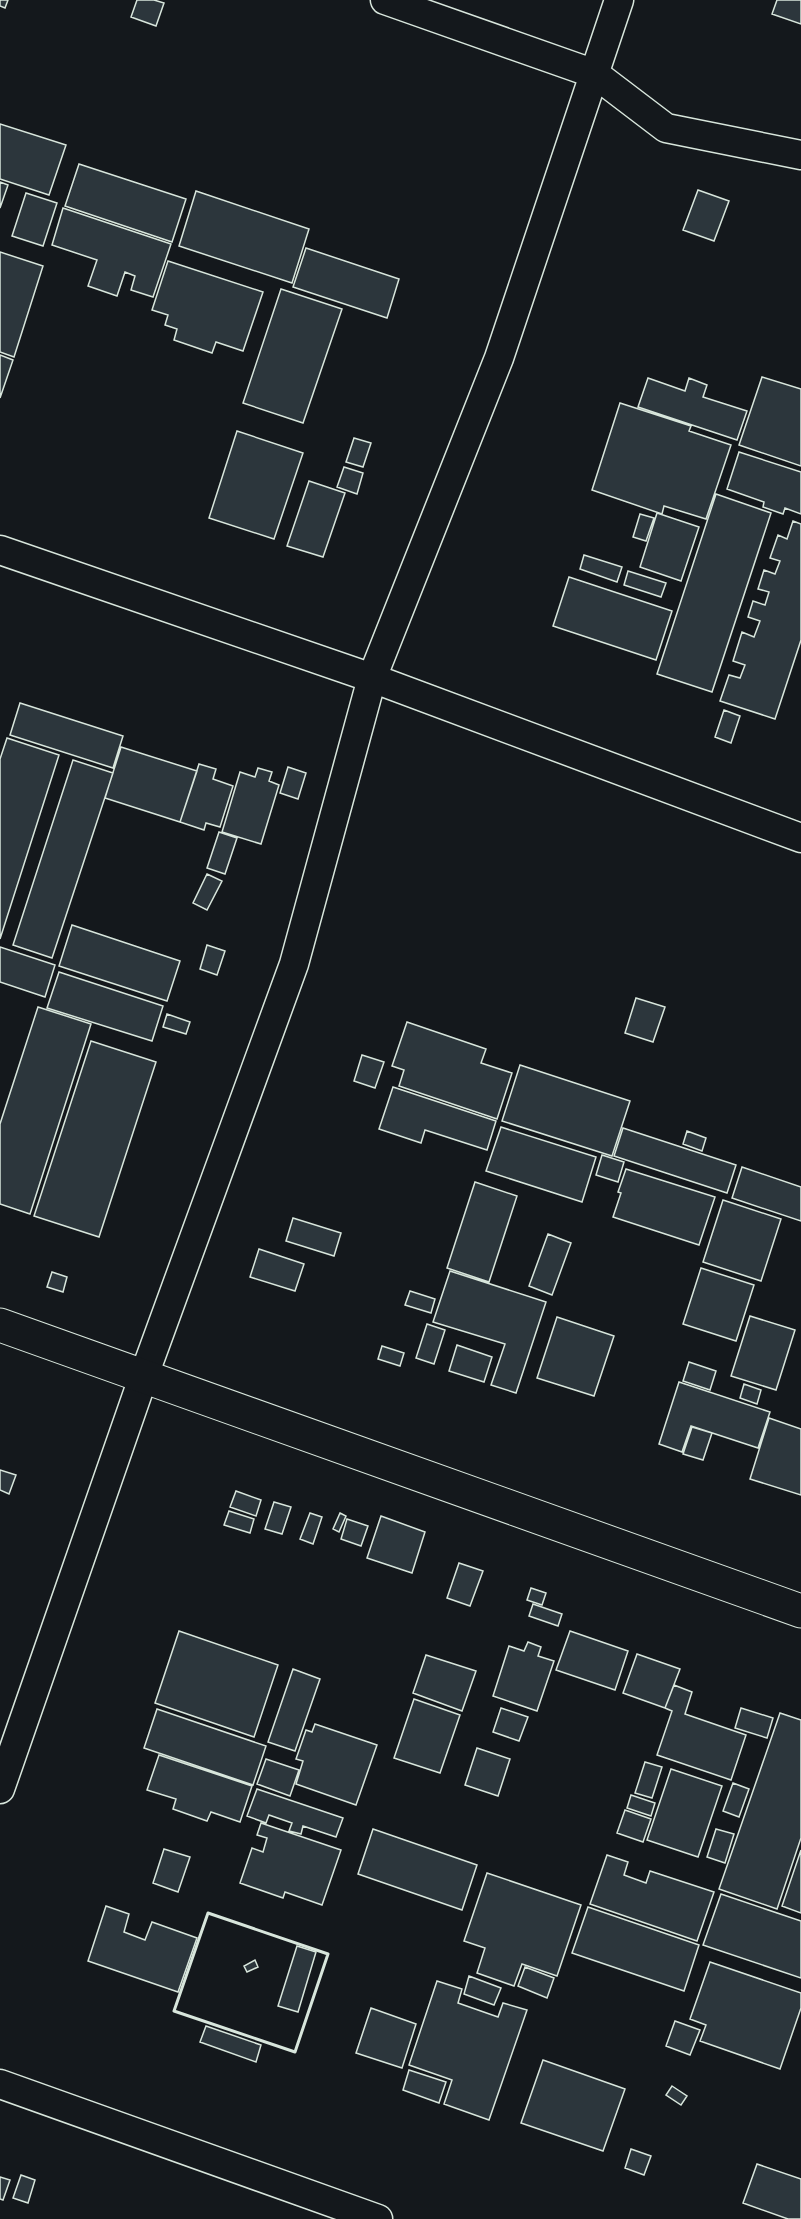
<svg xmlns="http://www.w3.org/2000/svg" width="801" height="2219" font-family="'Open Sans',sans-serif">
  <rect width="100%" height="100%" fill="#14181c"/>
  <path fill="#2c363c" stroke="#d8e6dc" stroke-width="1.5" d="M0 0H8L5 8 0 6Z
    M137 0H154L164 3 156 26 131 17Z
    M777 0H801V24L772 14Z
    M0 124 66 145 49 195 0 179Z
    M79 164 186 199 172 242 65 206Z
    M0 182 8 185 0 208Z
    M698 190 729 201 714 241 683 230Z
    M196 191 309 229 292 283 179 246Z
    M26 193 57 203 43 246 12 236Z
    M63 208 171 244 153 297 131 290 135 276 125 272 117 296 88 286 97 260 52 245Z
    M306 248 399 279 387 318 293 287Z
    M0 252 43 266 14 357 0 352Z
    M168 261 263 292 243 351 216 342 212 353 174 340 177 329 165 325 168 315 152 310Z
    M281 289 342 309 303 423 243 403Z
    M0 355 13 360 0 398Z
    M762 377 801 389V466L739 445Z
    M648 378 685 391 689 378 707 385 703 397 747 411 737 440 638 407Z
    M620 403 691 426 689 431 731 445 706 519 664 506 662 514 592 490Z
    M237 431 303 453 274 539 209 518Z
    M354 438 371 443 363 467 346 462Z
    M739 452 801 472V514L785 508 783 514 763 507 764 502 727 489Z
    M344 467 363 473 357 494 337 487Z
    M309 481 345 493 323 557 287 546Z
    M716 494 771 513 712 692 657 674Z
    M657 513 699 527 681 581 640 567Z
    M640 514 654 518 646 541 633 537Z
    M793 521 801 524V640L775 719 720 701 729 675 740 678 745 665 733 661 742 632 754 637 760 621 748 617 753 601 765 605 769 592 758 589 764 570 775 574 780 561 770 558 778 535 787 539Z
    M584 555 622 567 617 582 580 569Z
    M628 571 666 583 661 597 624 585Z
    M569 577 672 611 656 660 553 626Z
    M20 703 123 736 113 768 10 735Z
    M724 710 740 716 731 743 715 737Z
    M7 738 59 755 0 939V759Z
    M121 747 197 771 180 822 105 798Z
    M73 760 113 773 52 958 13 945Z
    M199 764 216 769 213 779 233 786 220 827 206 823 204 830 180 822Z
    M288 767 306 773 298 799 280 793Z
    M258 768 272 772 269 781 279 785 261 844 222 832 240 772 255 777Z
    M219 832 237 838 225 874 207 868Z
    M207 874 222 881 207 910 193 903Z
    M72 925 180 961 167 1001 59 966Z
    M207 945 225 951 217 975 200 969Z
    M0 947 55 965 45 997 0 982Z
    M59 972 163 1006 152 1041 47 1008Z
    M636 998 665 1007 653 1042 625 1033Z
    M38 1007 91 1024 30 1214 0 1204V1124Z
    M167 1014 190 1022 186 1034 163 1027Z
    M407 1022 486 1049 481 1063 512 1073 497 1119 399 1086 404 1070 392 1066Z
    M91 1041 156 1062 99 1237 34 1216Z
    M362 1055 384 1062 375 1088 354 1081Z
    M520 1065 630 1101 612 1156 502 1121Z
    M393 1087 496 1121 487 1150 425 1130 421 1143 379 1129Z
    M501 1127 596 1157 582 1202 486 1171Z
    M623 1128 736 1165 727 1193 614 1156Z
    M687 1131 706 1138 702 1151 683 1144Z
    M602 1155 624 1162 618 1182 596 1175Z
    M742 1167 801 1187V1221L732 1198Z
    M626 1169 715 1197 699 1245 613 1217 621 1193 618 1192Z
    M475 1182 517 1196 489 1282 447 1268Z
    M723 1200 781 1219 761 1281 703 1262Z
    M293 1218 341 1233 334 1256 286 1241Z
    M548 1234 571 1243 552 1295 529 1286Z
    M259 1249 304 1264 295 1291 250 1277Z
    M701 1268 754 1285 736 1341 683 1324Z
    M450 1271 546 1302 516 1393 491 1385 505 1344 433 1322Z
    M52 1272 67 1277 63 1292 47 1287Z
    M410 1291 435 1299 431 1313 405 1305Z
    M750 1316 795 1330 776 1390 731 1376Z
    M557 1317 614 1336 594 1396 537 1378Z
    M427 1324 445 1330 434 1364 416 1358Z
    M457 1345 492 1357 484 1382 449 1371Z
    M382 1346 404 1353 400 1366 378 1359Z
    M689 1362 716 1371 710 1390 683 1381Z
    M679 1382 770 1412 758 1448 691 1426 682 1452 659 1444Z
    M744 1384 761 1390 757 1404 740 1398Z
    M769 1418 801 1429V1495L750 1479Z
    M692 1427 712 1433 703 1460 683 1454Z
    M0 1470 16 1475 9 1494 0 1490Z
    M236 1491 261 1500 256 1516 230 1507Z
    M274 1502 291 1507 282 1534 265 1529Z
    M229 1511 254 1519 250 1533 224 1525Z
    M310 1513 322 1517 313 1544 300 1539Z
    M340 1513 346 1516 339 1532 333 1529Z
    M381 1516 425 1532 412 1573 367 1558Z
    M347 1519 368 1526 361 1546 341 1539Z
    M459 1563 483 1571 470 1606 447 1598Z
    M531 1588 546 1593 542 1605 527 1600Z
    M533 1604 562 1614 558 1626 529 1616Z
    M179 1631 278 1665 254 1737 155 1703Z
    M570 1631 628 1651 615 1690 556 1670Z
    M528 1642 541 1647 538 1656 554 1661 537 1711 493 1696 509 1646 524 1651Z
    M637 1654 680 1669 665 1708 623 1693Z
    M426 1655 476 1671 462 1711 413 1693Z
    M293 1669 320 1679 295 1751 268 1742Z
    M674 1685 692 1692 685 1714 746 1735 731 1780 657 1755 672 1711 665 1708Z
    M414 1699 460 1715 440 1773 394 1758Z
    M501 1708 528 1717 519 1741 493 1732Z
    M741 1708 773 1718 767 1738 735 1728Z
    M157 1709 266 1746 253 1785 144 1748Z
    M780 1713 801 1720V1838L777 1909 719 1889Z
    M315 1724 377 1745 356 1805 296 1784 303 1761 296 1759 306 1730 312 1732Z
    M477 1748 510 1759 498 1796 465 1785Z
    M159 1755 252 1786 240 1822 211 1812 207 1821 173 1809 176 1799 147 1790Z
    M266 1759 299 1770 290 1796 257 1784Z
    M645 1762 662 1767 652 1798 635 1793Z
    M671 1769 722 1786 698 1857 647 1840Z
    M733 1783 749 1789 739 1817 723 1811Z
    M257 1789 343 1818 336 1837 303 1826 301 1834 289 1831 292 1823 269 1815 266 1823 247 1816Z
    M631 1795 655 1803 651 1816 627 1808Z
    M625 1810 651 1819 643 1842 617 1833Z
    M261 1823 341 1850 322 1905 285 1892 283 1898 240 1883 252 1848 263 1852 267 1838 257 1835Z
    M373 1829 477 1865 462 1910 358 1874Z
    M716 1829 734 1834 725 1863 707 1857Z
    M164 1849 190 1857 178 1892 153 1883Z
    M801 1850V1913L782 1906Z
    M607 1855 628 1862 624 1875 646 1883 650 1871 714 1892 697 1941 590 1904Z
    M487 1873 581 1905 557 1976 522 1964 514 1986 477 1973 485 1948 464 1941Z
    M721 1894 801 1921V1978L703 1945Z
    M106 1906 129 1914 124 1932 145 1940 152 1922 197 1938 178 1992 88 1961Z
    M588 1907 699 1945 684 1991 572 1953Z
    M297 1946 316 1952 298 2012 278 2006Z
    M255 1960 258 1967 247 1972 244 1966Z
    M710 1962 801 1993V2008L780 2069 700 2041 706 2025 690 2019Z
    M525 1967 554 1978 547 1998 518 1986Z
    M469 1976 501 1988 494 2005 464 1994Z
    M437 1981 462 1989 458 2003 498 2017 503 2003 527 2010 489 2120 444 2104 452 2080 409 2065Z
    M371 2008 416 2024 402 2068 356 2053Z
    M675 2021 700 2030 690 2055 666 2046Z
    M206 2026 261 2045 256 2062 200 2042Z
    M543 2060 625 2089 603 2151 521 2123Z
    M409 2070 446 2082 439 2103 403 2090Z
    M672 2086 687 2096 681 2105 666 2095Z
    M631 2149 651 2156 644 2175 625 2168Z
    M757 2164 801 2179V2219H788L743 2203Z
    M21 2175 35 2180 28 2203 13 2198Z
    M0 2177 10 2180 3 2200 0 2199Z"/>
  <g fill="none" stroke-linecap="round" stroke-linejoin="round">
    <g stroke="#d8e6dc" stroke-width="31">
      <path id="minor" d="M385 0 595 74 666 128 801 155
        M0 550 372 678 801 838
        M0 1789 143 1378 294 964 372 678 499 358 619 0
        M0 2084 378 2219"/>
    </g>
    <g stroke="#d8e6dc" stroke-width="35">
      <path id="tertiary" d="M0 1325 801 1611"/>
    </g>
    <use href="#minor" stroke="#14181c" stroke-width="28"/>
    <use href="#tertiary" stroke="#14181c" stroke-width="33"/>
    <path stroke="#d8e6dc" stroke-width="3" d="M208 1913 328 1954 295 2052 174 2011Z"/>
  </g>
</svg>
